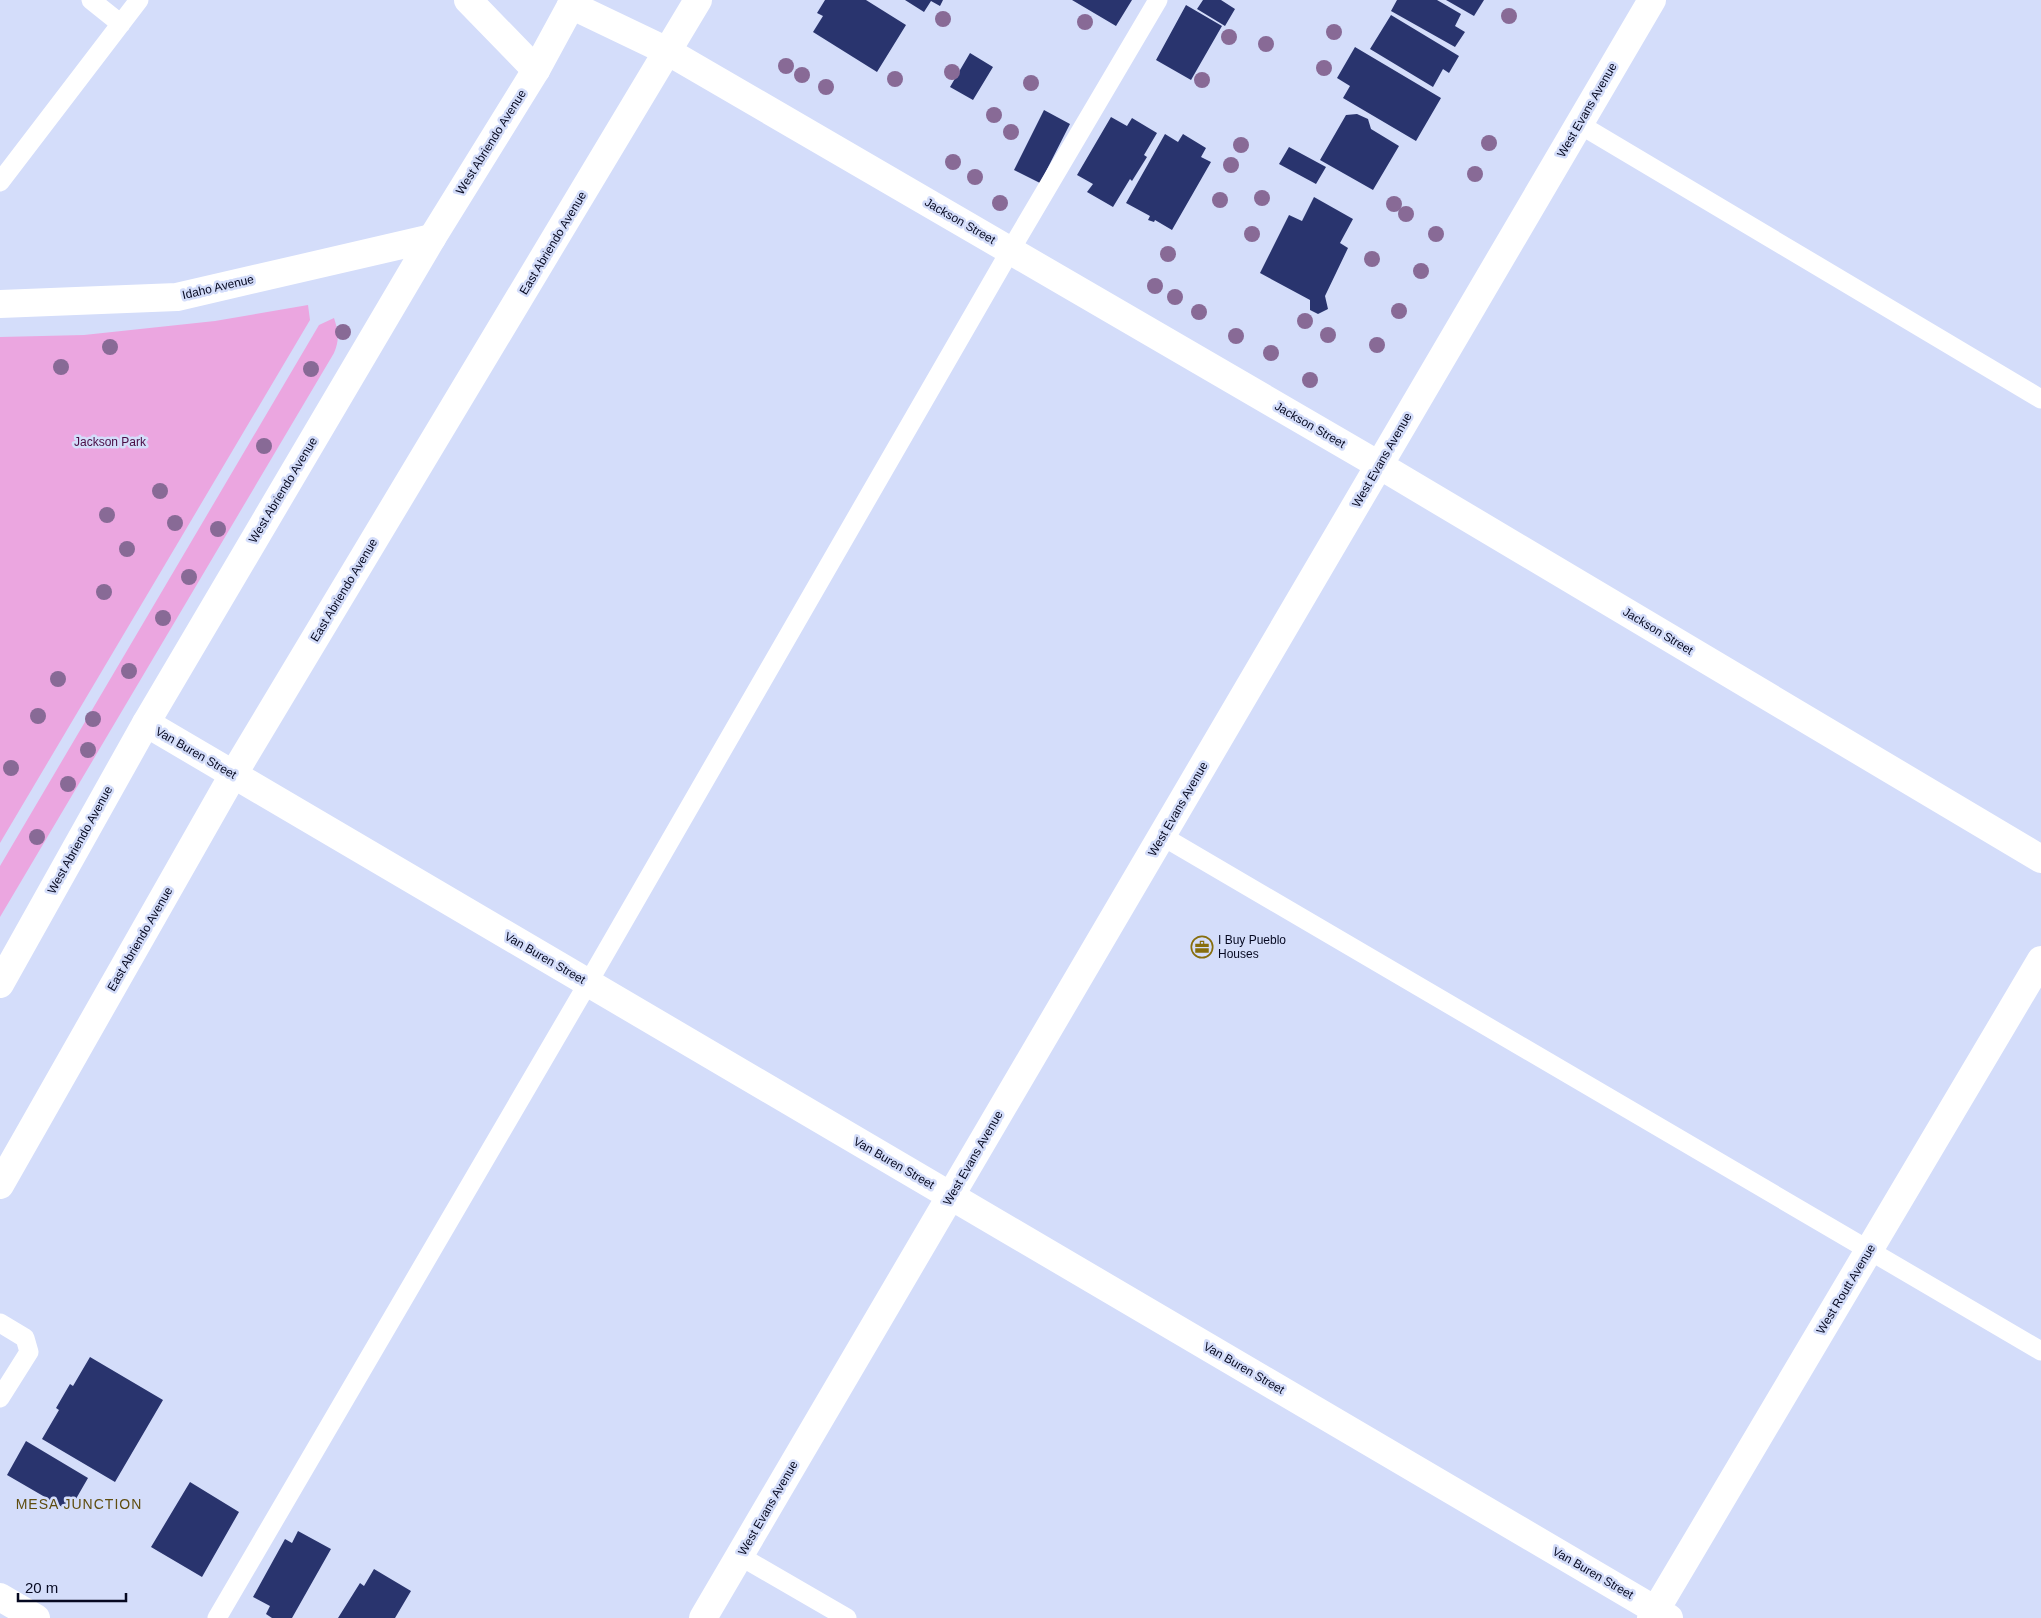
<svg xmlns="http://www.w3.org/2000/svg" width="2041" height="1618" font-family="Arial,sans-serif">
  <rect width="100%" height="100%" fill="#d4ddfa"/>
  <path fill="#eba6e0" d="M308 305 310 320 0 843V337L84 335 215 321Z
    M334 318C338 331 340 339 334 353L0 917V866L319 325Z"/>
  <path fill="#29346e" d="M825 0H866L906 25 877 72 813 32 823 16 817 13Z
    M905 0H943L940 6 931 1 924 12Z
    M1072 0H1132L1116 26Z
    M1203 0H1221L1235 9 1225 26 1197 9Z
    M1397 0H1437L1461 14 1455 26 1465 32 1455 47 1391 11Z
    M1446 0H1484L1474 16Z
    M1186 5 1222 26 1191 80 1156 60Z
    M1391 15 1459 56 1449 73 1443 69 1433 87 1370 49Z
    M1355 47 1441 98 1416 141 1343 98 1350 86 1337 78Z
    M970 53 993 67 973 100 950 87Z
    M1044 110 1070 124 1040 183 1014 170Z
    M1357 114 1368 119 1371 129 1399 146 1373 190 1320 160 1346 115Z
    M1111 117 1127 126 1132 118 1157 133 1144 155 1147 157 1132 181 1130 179 1113 207 1087 192 1093 184 1077 175Z
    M1165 134 1178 142 1183 134 1206 148 1201 157 1211 162 1172 230 1155 220 1154 222 1148 220 1150 216 1126 203Z
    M1289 147 1326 167 1316 184 1279 164Z
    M1314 197 1353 219 1340 243 1348 248 1325 296 1328 309 1318 314 1310 310V300L1260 273 1289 215 1302 221Z
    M90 1357 163 1400 115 1482 42 1439 59 1410 56 1408 70 1384 73 1386Z
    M26 1441 88 1478 69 1511 7 1475Z
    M190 1482 239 1512 202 1577 151 1547Z
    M298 1531 331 1549 292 1618H272L266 1614 270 1606 253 1597 285 1539 292 1543Z
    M374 1569 411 1591 395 1618H338L360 1583 364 1586Z"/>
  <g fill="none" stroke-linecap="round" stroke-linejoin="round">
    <path stroke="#fff" stroke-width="19" d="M91 0 121 24
      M1579 124 2041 399
      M0 182 139 0
      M1162 836 2041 1351
      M0 1323 25 1338 29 1352 0 1398
      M740 1556 847 1618
      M217 1618 588 983 1010 251 1158 0"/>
    <path stroke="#fff" stroke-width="28" d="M468 0 536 70
      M571 5 667 51 1379 465 2041 859
      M0 304 177 297 432 238
      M146 723 1669 1618
      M0 1597 36 1618
      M703 1618 1652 0
      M1651 1618 2041 960"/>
    <path stroke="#fff" stroke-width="28" d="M0 984 146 723 432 238 536 70 574 0
      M0 1185 233 775 698 0"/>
  </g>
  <g fill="#886a96">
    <circle cx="1509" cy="16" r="8"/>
    <circle cx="943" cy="19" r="8"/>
    <circle cx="1085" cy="22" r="8"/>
    <circle cx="1334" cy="32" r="8"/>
    <circle cx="1229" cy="37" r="8"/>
    <circle cx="1266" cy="44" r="8"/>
    <circle cx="786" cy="66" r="8"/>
    <circle cx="1324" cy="68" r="8"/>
    <circle cx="952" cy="72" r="8"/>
    <circle cx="802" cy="75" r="8"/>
    <circle cx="895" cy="79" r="8"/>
    <circle cx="1202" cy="80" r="8"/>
    <circle cx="1031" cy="83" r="8"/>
    <circle cx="826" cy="87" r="8"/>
    <circle cx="994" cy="115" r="8"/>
    <circle cx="1011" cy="132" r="8"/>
    <circle cx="1489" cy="143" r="8"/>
    <circle cx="1241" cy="145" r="8"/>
    <circle cx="953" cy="162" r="8"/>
    <circle cx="1231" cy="165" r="8"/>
    <circle cx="1475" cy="174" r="8"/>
    <circle cx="975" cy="177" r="8"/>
    <circle cx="1262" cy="198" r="8"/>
    <circle cx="1220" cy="200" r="8"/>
    <circle cx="1000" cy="203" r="8"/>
    <circle cx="1394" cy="204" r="8"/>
    <circle cx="1406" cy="214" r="8"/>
    <circle cx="1252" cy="234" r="8"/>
    <circle cx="1436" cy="234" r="8"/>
    <circle cx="1168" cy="254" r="8"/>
    <circle cx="1372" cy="259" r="8"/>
    <circle cx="1421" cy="271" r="8"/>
    <circle cx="1155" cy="286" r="8"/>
    <circle cx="1175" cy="297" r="8"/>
    <circle cx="1399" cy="311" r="8"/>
    <circle cx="1199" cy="312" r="8"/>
    <circle cx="1305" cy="321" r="8"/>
    <circle cx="343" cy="332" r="8"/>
    <circle cx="1328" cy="335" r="8"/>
    <circle cx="1236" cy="336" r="8"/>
    <circle cx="1377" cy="345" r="8"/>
    <circle cx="110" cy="347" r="8"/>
    <circle cx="1271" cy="353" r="8"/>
    <circle cx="61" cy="367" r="8"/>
    <circle cx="311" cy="369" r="8"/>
    <circle cx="1310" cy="380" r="8"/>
    <circle cx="264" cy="446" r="8"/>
    <circle cx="160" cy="491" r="8"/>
    <circle cx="107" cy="515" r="8"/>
    <circle cx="175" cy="523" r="8"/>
    <circle cx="218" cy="529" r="8"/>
    <circle cx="127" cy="549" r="8"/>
    <circle cx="189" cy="577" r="8"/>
    <circle cx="104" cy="592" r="8"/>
    <circle cx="163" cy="618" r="8"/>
    <circle cx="129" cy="671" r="8"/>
    <circle cx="58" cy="679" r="8"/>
    <circle cx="38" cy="716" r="8"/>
    <circle cx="93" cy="719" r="8"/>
    <circle cx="88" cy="750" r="8"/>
    <circle cx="11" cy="768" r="8"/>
    <circle cx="68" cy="784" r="8"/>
    <circle cx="37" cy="837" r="8"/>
  </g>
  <defs>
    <g id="office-ring" transform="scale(1.125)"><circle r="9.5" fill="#d4ddfa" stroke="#876e0d" stroke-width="1.5"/><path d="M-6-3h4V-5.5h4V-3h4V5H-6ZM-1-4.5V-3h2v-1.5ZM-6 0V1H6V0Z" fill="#876e0d"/></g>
  </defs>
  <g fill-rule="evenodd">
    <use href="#office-ring" x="1202" y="947"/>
  </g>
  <g text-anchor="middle" stroke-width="5" stroke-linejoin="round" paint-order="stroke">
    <g font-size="12" fill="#060921" stroke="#d4ddfa">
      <text transform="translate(1587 110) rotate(-60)" y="4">West Evans Avenue</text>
      <text transform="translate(491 142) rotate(-58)" y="4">West Abriendo Avenue</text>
      <text transform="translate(960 221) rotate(30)" y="4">Jackson Street</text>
      <text transform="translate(553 243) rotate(-59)" y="4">East Abriendo Avenue</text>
      <text transform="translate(218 287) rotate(-13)" y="4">Idaho Avenue</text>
      <text transform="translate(1310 425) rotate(30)" y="4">Jackson Street</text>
      <text transform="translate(1382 460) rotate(-60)" y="4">West Evans Avenue</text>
      <text transform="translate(283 490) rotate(-59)" y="4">West Abriendo Avenue</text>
      <text transform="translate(344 590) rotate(-59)" y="4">East Abriendo Avenue</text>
      <text transform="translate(1658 631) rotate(31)" y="4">Jackson Street</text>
      <text transform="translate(196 753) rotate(30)" y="4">Van Buren Street</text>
      <text transform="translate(1178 809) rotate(-60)" y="4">West Evans Avenue</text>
      <text transform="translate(80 840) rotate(-61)" y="4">West Abriendo Avenue</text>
      <text transform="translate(140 939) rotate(-60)" y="4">East Abriendo Avenue</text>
      <text transform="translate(545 958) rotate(30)" y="4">Van Buren Street</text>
      <text transform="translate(973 1158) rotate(-60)" y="4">West Evans Avenue</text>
      <text transform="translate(894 1163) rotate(30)" y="4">Van Buren Street</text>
      <text transform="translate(1846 1289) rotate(-59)" y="4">West Routt Avenue</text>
      <text transform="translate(1244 1368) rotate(30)" y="4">Van Buren Street</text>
      <text transform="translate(768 1508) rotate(-60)" y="4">West Evans Avenue</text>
      <text transform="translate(1593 1573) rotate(30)" y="4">Van Buren Street</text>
    </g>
    <g font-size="12" fill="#490c44" stroke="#d4ddfa">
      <text x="110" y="446">Jackson Park</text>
    </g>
    <g font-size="12" fill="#060921" stroke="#d4ddfa" text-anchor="start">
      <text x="1218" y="944">I Buy Pueblo<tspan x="1218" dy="14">Houses</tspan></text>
    </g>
    <g font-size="14" letter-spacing="1" fill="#5f4d0f" stroke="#d4ddfa">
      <text x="79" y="1509">MESA JUNCTION</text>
    </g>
  </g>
  <path d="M18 1593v8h108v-8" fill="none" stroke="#060921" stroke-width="2.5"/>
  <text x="25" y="1593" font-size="15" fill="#060921" stroke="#d4ddfa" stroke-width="4" paint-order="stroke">20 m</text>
</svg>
